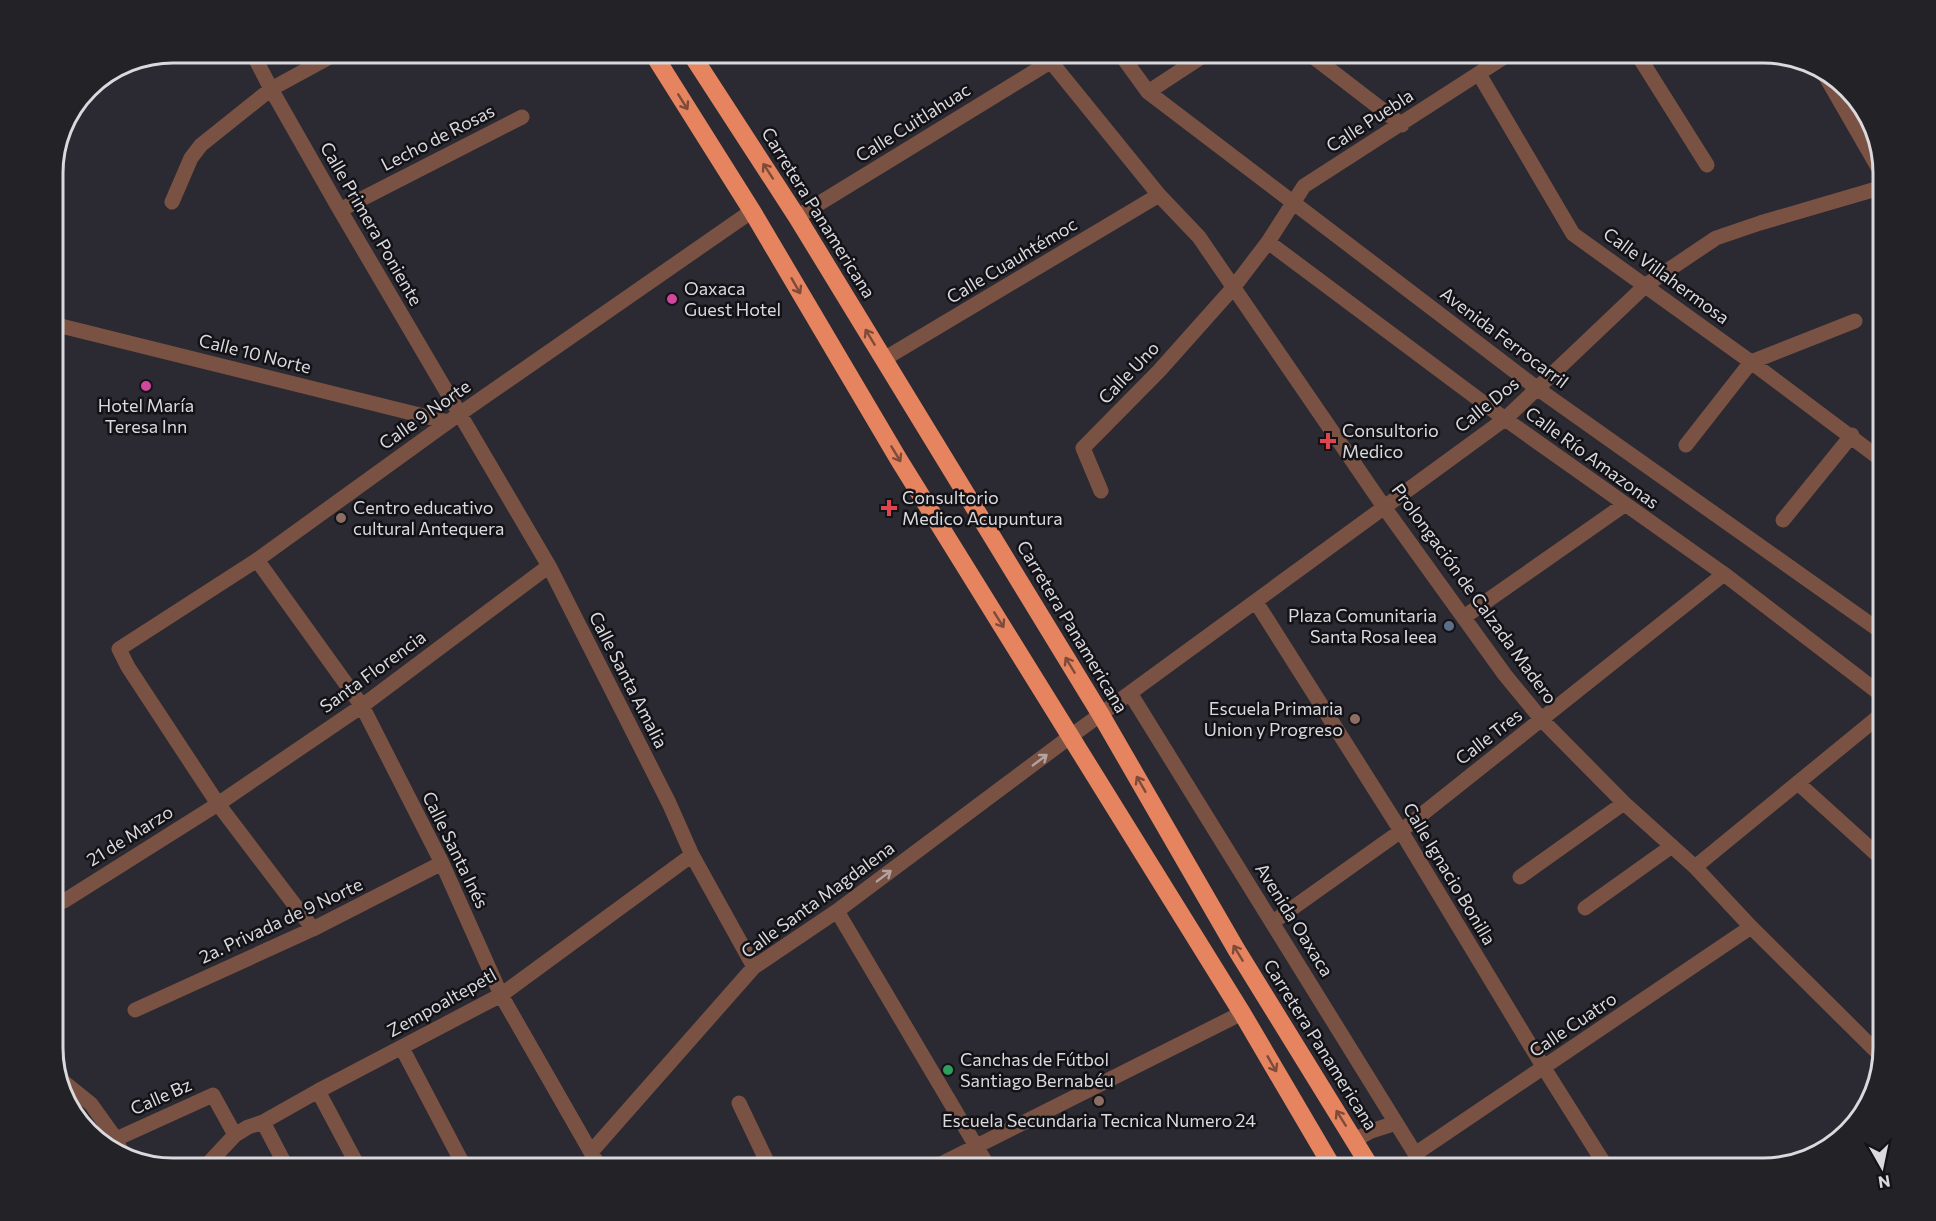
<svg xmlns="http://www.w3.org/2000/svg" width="1936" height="1221" font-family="Commissioner,sans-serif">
  <rect width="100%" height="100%" fill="#2b2931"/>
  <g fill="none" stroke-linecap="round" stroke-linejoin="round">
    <path stroke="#795243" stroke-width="15" d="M252 52 271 89 340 210 549 566 669 803 692 855 754 967
      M1043 52 1159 195 1199 237 1384 507 1505 675 1542 720 1624 803 1695 867 1751 927 1881 1056
      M1119 52 1148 92 1538 389 1883 633
      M1307 52 1402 125
      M1636 52 1707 165
      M1822 70 1883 176
      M1479 74 1573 234 1751 362 1883 461
      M1148 92 1209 52
      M172 202 191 158 201 145 271 89 339 52
      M340 210 522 117
      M797 217 1050 62
      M1268 242 1505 419 1724 574 1883 696
      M53 324 448 422
      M884 359 1159 195
      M1686 445 1751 362 1855 321
      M1101 491 1083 448 1159 371 1233 288 1268 242 1304 186 1512 52
      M1783 520 1852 435
      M257 560 362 706 442 863 501 995 600 1168
      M1256 602 1401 831 1544 1068 1607 1168
      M1464 617 1624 505
      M1130 693 1424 1168
      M1799 784 1883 860
      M1695 867 1883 713
      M1520 877 1624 803
      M64 901 218 804 362 706 549 566
      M1585 908 1672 846
      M837 911 989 1168
      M1273 922 1401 831 1724 574
      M313 929 218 804 128 667 119 649 257 560 448 422 752 211
      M135 1010 313 929 442 863
      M402 1048 465 1168
      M60 1079 91 1104 116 1139 122 1153
      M318 1091 359 1168
      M739 1103 770 1168
      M263 1122 287 1168
      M116 1139 213 1095 235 1135
      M1355 1140 1371 1131 1396 1123
      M591 1152 754 967 837 911 1071 736 1505 419 1646 285 1716 238 1760 223 1883 187
      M1415 1154 1751 927
      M204 1168 235 1135 248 1127 263 1122 318 1091 501 995 692 855
      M933 1168 1242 1013"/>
    <path stroke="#e5845f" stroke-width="18" d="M652 52 752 211 899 460 1242 1013 1333 1168
      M690 52 797 217 1101 715 1236 949 1371 1168"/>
  </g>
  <defs><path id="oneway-shaft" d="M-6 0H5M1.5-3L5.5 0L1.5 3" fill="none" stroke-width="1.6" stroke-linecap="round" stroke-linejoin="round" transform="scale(1.5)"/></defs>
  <g stroke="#7c4b3a">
    <use href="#oneway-shaft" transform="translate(683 102) rotate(58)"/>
    <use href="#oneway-shaft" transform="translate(768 171) rotate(-123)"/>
    <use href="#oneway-shaft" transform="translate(796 286) rotate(60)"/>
    <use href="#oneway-shaft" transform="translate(870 337) rotate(-121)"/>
    <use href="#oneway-shaft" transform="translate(896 454) rotate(59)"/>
    <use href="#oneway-shaft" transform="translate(999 620) rotate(58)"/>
    <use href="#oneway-shaft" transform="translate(1070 665) rotate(-121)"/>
    <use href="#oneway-shaft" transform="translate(1141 784) rotate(-120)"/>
    <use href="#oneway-shaft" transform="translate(1238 953) rotate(-121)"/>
    <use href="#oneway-shaft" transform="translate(1272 1064) rotate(60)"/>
    <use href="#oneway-shaft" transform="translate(1341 1118) rotate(-122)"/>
  </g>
  <g stroke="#b3a3a0">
    <use href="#oneway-shaft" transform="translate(1040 760) rotate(-37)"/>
    <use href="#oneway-shaft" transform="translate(884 876) rotate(-37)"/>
  </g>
  <g fill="#d1479c" stroke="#131216" stroke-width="2">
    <circle cx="672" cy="299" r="6"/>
    <circle cx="146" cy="386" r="6"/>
  </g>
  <g fill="#e0444e" stroke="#131216" stroke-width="2">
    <path d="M1325 432h6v6h6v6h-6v6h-6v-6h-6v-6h6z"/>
    <path d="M886 499h6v6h6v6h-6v6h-6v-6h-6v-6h6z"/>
  </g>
  <g fill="#8d6e63" stroke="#131216" stroke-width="2">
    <circle cx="341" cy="518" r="6"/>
    <circle cx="1355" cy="719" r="6"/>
    <circle cx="1099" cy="1101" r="6"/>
  </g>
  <circle fill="#5c6f8a" stroke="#131216" stroke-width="2" cx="1449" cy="626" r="6"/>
  <circle fill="#2e9e5b" stroke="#131216" stroke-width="2" cx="948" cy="1070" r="6"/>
  <g text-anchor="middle" stroke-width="5" stroke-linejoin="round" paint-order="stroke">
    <g font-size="18" fill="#dad9de" stroke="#131216">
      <text transform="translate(1370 121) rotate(-33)" y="6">Calle Puebla</text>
      <text transform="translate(913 123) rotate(-32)" y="6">Calle Cuitlahuac</text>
      <text transform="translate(438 138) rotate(-27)" y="6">Lecho de Rosas</text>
      <text transform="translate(818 213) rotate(58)" y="6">Carretera Panamericana</text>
      <text transform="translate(371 224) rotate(60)" y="6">Calle Primera Poniente</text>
      <text transform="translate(1012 261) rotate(-31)" y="6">Calle Cuauhtémoc</text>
      <text transform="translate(1666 276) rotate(36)" y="6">Calle Villahermosa</text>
      <text transform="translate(1504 338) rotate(37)" y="6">Avenida Ferrocarril</text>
      <text transform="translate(255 354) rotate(14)" y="6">Calle 10 Norte</text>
      <text transform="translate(1129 373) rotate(-46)" y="6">Calle Uno</text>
      <text transform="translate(1487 405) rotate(-39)" y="6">Calle Dos</text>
      <text transform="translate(425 415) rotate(-35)" y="6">Calle 9 Norte</text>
      <text transform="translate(1592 458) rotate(36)" y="6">Calle Río Amazonas</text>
      <text transform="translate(1474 594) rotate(54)" y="6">Prolongación de Calzada Madero</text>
      <text transform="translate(1072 627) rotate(59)" y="6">Carretera Panamericana</text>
      <text transform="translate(373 672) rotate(-36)" y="6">Santa Florencia</text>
      <text transform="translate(628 680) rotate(63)" y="6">Calle Santa Amalia</text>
      <text transform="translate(1489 737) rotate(-38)" y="6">Calle Tres</text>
      <text transform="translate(130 836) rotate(-32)" y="6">21 de Marzo</text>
      <text transform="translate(455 850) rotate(64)" y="6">Calle Santa Inés</text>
      <text transform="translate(1449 874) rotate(59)" y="6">Calle Ignacio Bonilla</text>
      <text transform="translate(818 900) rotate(-36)" y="6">Calle Santa Magdalena</text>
      <text transform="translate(1294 920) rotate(58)" y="6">Avenida Oaxaca</text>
      <text transform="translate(281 921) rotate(-25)" y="6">2a. Privada de 9 Norte</text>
      <text transform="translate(442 1003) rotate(-29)" y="6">Zempoaltepetl</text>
      <text transform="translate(1573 1025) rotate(-34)" y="6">Calle Cuatro</text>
      <text transform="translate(1320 1045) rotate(58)" y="6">Carretera Panamericana</text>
      <text transform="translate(161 1097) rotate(-24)" y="6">Calle Bz</text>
    </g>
    <g font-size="18" fill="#dad9de" stroke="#131216" text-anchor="start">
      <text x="684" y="295">Oaxaca<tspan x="684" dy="21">Guest Hotel</tspan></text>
      <text x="146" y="412" text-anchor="middle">Hotel María<tspan x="146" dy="21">Teresa Inn</tspan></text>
      <text x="1342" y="437">Consultorio<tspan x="1342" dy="21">Medico</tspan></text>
      <text x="902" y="504">Consultorio<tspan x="902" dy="21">Medico Acupuntura</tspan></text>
      <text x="353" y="514">Centro educativo<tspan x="353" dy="21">cultural Antequera</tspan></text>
      <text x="1437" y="622" text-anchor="end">Plaza Comunitaria<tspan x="1437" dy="21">Santa Rosa Ieea</tspan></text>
      <text x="1343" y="715" text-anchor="end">Escuela Primaria<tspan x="1343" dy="21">Union y Progreso</tspan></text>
      <text x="960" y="1066">Canchas de Fútbol<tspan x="960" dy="21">Santiago Bernabéu</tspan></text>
      <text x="1099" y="1127" text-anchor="middle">Escuela Secundaria Tecnica Numero 24</text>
    </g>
  </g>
  <path d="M0 0H1936V1221H0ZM173 63H1763A110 110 0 0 1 1873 173V1048A110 110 0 0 1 1763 1158H173A110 110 0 0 1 63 1048V173A110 110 0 0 1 173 63Z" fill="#232226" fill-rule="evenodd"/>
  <path fill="none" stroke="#dad9de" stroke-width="3" d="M173 63H1763A110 110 0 0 1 1873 173V1048A110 110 0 0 1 1763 1158H173A110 110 0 0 1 63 1048V173A110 110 0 0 1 173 63Z"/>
  <g transform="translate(1882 1167) rotate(171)" stroke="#131216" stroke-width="4.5" paint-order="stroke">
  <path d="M0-4.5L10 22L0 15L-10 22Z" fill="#dad9de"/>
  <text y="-9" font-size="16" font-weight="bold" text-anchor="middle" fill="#dad9de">N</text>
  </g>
</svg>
